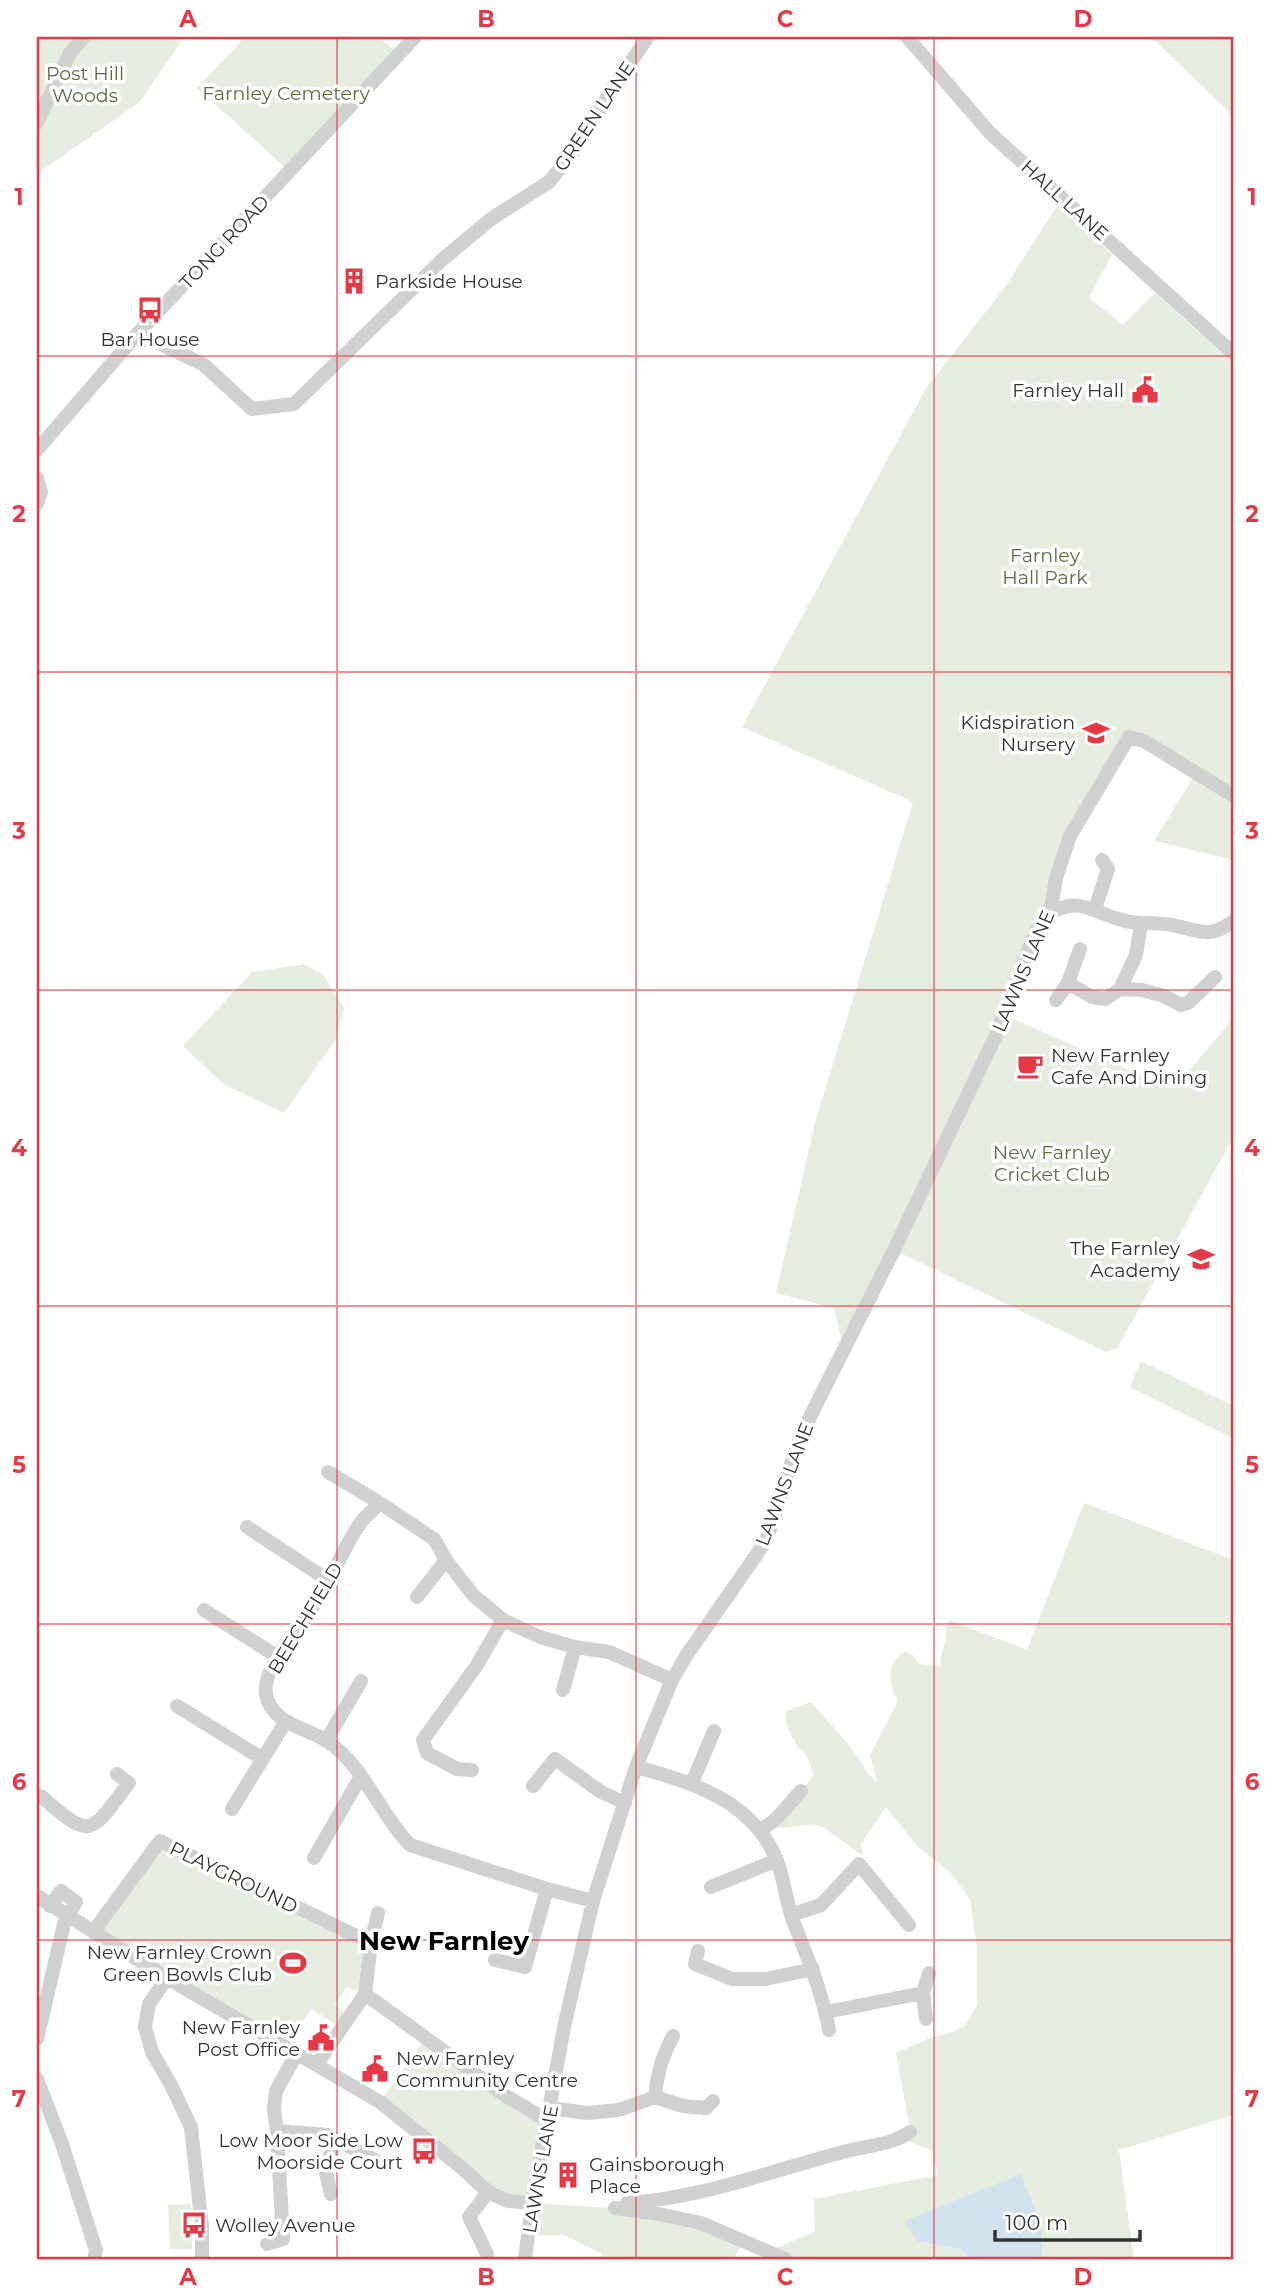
<svg xmlns="http://www.w3.org/2000/svg" width="1271" height="2296" font-family="Montserrat,sans-serif">
  <rect width="100%" height="100%" fill="#fff"/>
  <path fill="#e6ecdf" d="M37 37H184L140 102 41 171 37 182Z
    M245 37H378L399 54 290 172 197 88Z
    M1151 37H1234V117Z
    M1057 206 1112 254 1089 298 1123 325 1155 293 1234 364V860L1154 841 1196 773 1129 737 1056 878 1004 1015 1173 1089 1234 1018V1136L1117 1349 1106 1352 894 1250 844 1351 834 1308 776 1293 815 1123 913 802 742 727 926 388 1005 287Z
    M304 964 324 976 344 1008 336 1039 284 1113 223 1084 183 1046 252 972Z
    M1141 1361 1234 1406V1439L1130 1387Z
    M1084 1503 1234 1560V2115L1119 2150 1134 2259H1042V2227L917 2241 960 2249 972 2259H785L768 2252 815 2231 814 2199 938 2175 932 2151 902 2138 910 2131 896 2053 932 2037 953 2032 965 2025 977 2005V1948L970 1900 951 1873 917 1846 886 1807 861 1844 863 1856 823 1827 812 1824 760 1831 801 1791 814 1775 807 1756 796 1745 786 1724V1711L811 1702 850 1746 869 1775 877 1781 870 1755 896 1705 897 1698C888 1683 887 1660 905 1652L913 1655 919 1664 940 1666C941 1657 942 1651 945 1643 947 1635 946 1628 949 1620L1027 1650Z
    M160 1841 371 1943 365 1994 347 1987 334 2005 350 2016 342 2028 311 2009 286 2047 93 1932Z
    M425 2039 540 2116 533 2203 626 2209 744 2241 733 2259H601L602 2254 564 2235 528 2236 532 2203 508 2201 380 2102Z
    M191 2204 192 2249H170L168 2205Z"/>
  <path fill="#cfe2ee" d="M1021 2174 1042 2227V2259H972L960 2249 917 2241 904 2221Z"/>
  <g fill="none" stroke-linecap="round" stroke-linejoin="round">
    <path stroke="#d0d0d0" stroke-width="14" d="M907 37 990 133 1234 354
      M37 123 70 53 84 37
      M138 333 204 365 252 409 294 404 443 259 491 219 549 182 574 151 617 82 648 37
      M37 450 138 333 415 37
      M37 478 41 492 37 504
      M1095 909 1108 869 1102 860
      M1050 914C1078 895 1094 913 1122 920 1138 925 1155 922 1172 925 1184 927 1197 933 1210 932 1220 931 1226 926 1234 921
      M1141 924 1136 955 1120 989 1142 990 1164 996 1181 1005 1188 1003 1215 977
      M1080 949 1068 983 1092 997 1105 999 1120 989
      M1056 1000 1068 983
      M328 1472 380 1503
      M247 1527 328 1580
      M417 1597 446 1560
      M204 1610 278 1657
      M563 1690 575 1647
      M177 1706 263 1759
      M326 1741 361 1681
      M636 1767C692 1782 754 1801 777 1861 784 1879 786 1900 792 1918 806 1955 822 1990 829 2030
      M472 1770 457 1769 427 1753 423 1740 477 1665 503 1620
      M692 1783 714 1731
      M533 1786 555 1759 601 1792 625 1803
      M37 1795 42 1797C93 1842 90 1833 129 1783L117 1774
      M232 1809 286 1721
      M760 1831 777 1818 801 1791
      M314 1858 361 1776
      M711 1887 777 1860
      M37 1896 167 1978 380 2102 462 2168 488 2192 508 2201 532 2203
      M593 1901 547 1889 410 1845C379 1813 365 1767 327 1741 307 1728 270 1723 266 1694 262 1666 302 1624 317 1601 333 1576 344 1546 361 1522 367 1515 374 1509 380 1503L434 1539 446 1560 473 1595 503 1620 540 1637 575 1647 609 1652 672 1680
      M378 1913 371 1943 365 1994 506 2096 540 2116 548 2117
      M791 1915 821 1905 859 1864 909 1925
      M93 1932 160 1841 371 1943
      M698 1951 695 1964 732 1979H766L813 1969
      M495 1960 525 1967 547 1889
      M167 1978 149 2004 145 2027 152 2052 171 2085 191 2127 202 2227V2259
      M923 1993 926 2019
      M826 2012 923 1993 929 1973
      M37 2039 64 1924 76 1902 61 1891 50 1906
      M317 2064 365 1994
      M37 2079 62 2144 96 2250 94 2259
      M655 2097 683 2106 706 2108 713 2101
      M550 2108 587 2113 619 2110 655 2097C657 2074 662 2057 673 2036
      M277 2131 328 2135 382 2164
      M331 2194 325 2169 336 2140
      M615 2208 659 2214 701 2223 785 2259
      M626 2209 627 2203C701 2198 771 2171 843 2152 864 2146 892 2145 910 2132
      M267 2244 283 2239 277 2131 274 2109 276 2091 297 2053
      M487 2254 469 2217 488 2192
      M525 2259 532 2203 564 2027 593 1901 636 1767 672 1680 686 1656 766 1541 797 1446 812 1413 894 1250 996 1035 1031 943 1038 928 1050 914 1056 878 1070 836 1129 737 1144 741 1234 796"/>
  </g>
  <path fill="none" stroke="#e63946" stroke-width="2" stroke-opacity="0.55" d="M337 37V2259M636 37V2259M934 37V2259M37 356H1234M37 672H1234M37 990H1234M37 1306H1234M37 1624H1234M37 1940H1234"/>
  <defs>
    <g id="building-bare" transform="scale(2.1)"><path d="M-4-6H4V6H1V3H-1V6H-4ZM-2.5-4.3h1.7v1.8h-1.7ZM.8-4.3h1.7v1.8H.8ZM-2.5-1h1.7V.8h-1.7ZM.8-1h1.7V.8H.8Z" fill="#e63946" stroke="#fff" stroke-width="2.5" paint-order="stroke"/></g>
    <g id="bus-bare" transform="scale(2.1)"><path d="M-5-6H5V4H4V6H2V4H-2V6H-4V4H-5ZM-3.5-4V0h7V-4ZM-3.5 1.2v1.5H-2V1.2ZM2 1.2v1.5H3.5V1.2Z" fill="#e63946" stroke="#fff" stroke-width="2.5" paint-order="stroke"/></g>
    <g id="civic-bare" transform="scale(2.1)"><path d="M-.6-6.5H3V-4.5H.6V-3L4-1V1h2V6H-6V1h2V-1L-.6-3ZM-1.2 2.5V6h2.4V2.5Z" fill="#e63946" stroke="#fff" stroke-width="2.5" paint-order="stroke"/></g>
    <g id="school-bare" transform="scale(2.1)"><path d="M0-5L7-2L0 1L-7-2ZM-4 1L0 2.5L4 1V4Q0 6-4 4Z" fill="#e63946" stroke="#fff" stroke-width="2.5" paint-order="stroke"/></g>
    <g id="cafe-bare" transform="scale(2.1)"><path d="M-5.5-4.5H6V0H3Q3 3.5 0 3.5H-2.5Q-5.5 3.5-5.5 0ZM3-3.2v2h1.7v-2ZM-6 4.5H4V6H-6Z" fill="#e63946" stroke="#fff" stroke-width="2.5" paint-order="stroke"/></g>
    <g id="stadium-bare" transform="scale(2.1)"><path d="M0-5a6.5 5 0 1 0 0 10a6.5 5 0 1 0 0-10ZM-3.5-1.8h7v3.6h-7Z" fill="#e63946" stroke="#fff" stroke-width="2.5" paint-order="stroke"/></g>
  </defs>
  <g fill-rule="evenodd">
    <use href="#building-bare" x="354" y="281"/>
    <use href="#bus-bare" x="150" y="310"/>
    <use href="#civic-bare" x="1145" y="390"/>
    <use href="#school-bare" x="1096" y="733"/>
    <use href="#cafe-bare" x="1030" y="1066"/>
    <use href="#school-bare" x="1201" y="1259"/>
    <use href="#stadium-bare" x="293" y="1963"/>
    <use href="#civic-bare" x="321" y="2038"/>
    <use href="#civic-bare" x="375" y="2069"/>
    <use href="#bus-bare" x="424" y="2151"/>
    <use href="#building-bare" x="568" y="2175"/>
    <use href="#bus-bare" x="194" y="2225"/>
  </g>
  <g text-anchor="middle" stroke-width="7" stroke-linejoin="round" paint-order="stroke">
    <g font-size="19" fill="#56703f" stroke="#fff">
      <text x="85" y="80">Post Hill<tspan x="85" dy="22">Woods</tspan></text>
      <text x="286" y="100">Farnley Cemetery</text>
      <text x="1045" y="562">Farnley<tspan x="1045" dy="22">Hall Park</tspan></text>
      <text x="1052" y="1159">New Farnley<tspan x="1052" dy="22">Cricket Club</tspan></text>
    </g>
    <g font-size="19" fill="#333" stroke="#fff">
      <text transform="translate(594 116) rotate(-56)" y="7">GREEN LANE</text>
      <text transform="translate(1065 200) rotate(42)" y="7">HALL LANE</text>
      <text transform="translate(224 242) rotate(-47)" y="7">TONG ROAD</text>
      <text transform="translate(1023 971) rotate(-67)" y="7">LAWNS LANE</text>
      <text transform="translate(784 1484) rotate(-69)" y="7">LAWNS LANE</text>
      <text transform="translate(305 1618) rotate(-59)" y="7">BEECHFIELD</text>
      <text transform="translate(234 1877) rotate(26)" y="7">PLAYGROUND</text>
      <text transform="translate(540 2169) rotate(-80)" y="7">LAWNS LANE</text>
    </g>
    <g font-size="19" fill="#333" stroke="#fff" text-anchor="end">
      <text x="375" y="288" text-anchor="start">Parkside House</text>
      <text x="150" y="346" text-anchor="middle">Bar House</text>
      <text x="1124" y="397">Farnley Hall</text>
      <text x="1075" y="729">Kidspiration<tspan x="1075" dy="22">Nursery</tspan></text>
      <text x="1051" y="1062" text-anchor="start">New Farnley<tspan x="1051" dy="22">Cafe And Dining</tspan></text>
      <text x="1180" y="1255">The Farnley<tspan x="1180" dy="22">Academy</tspan></text>
      <text x="272" y="1959">New Farnley Crown<tspan x="272" dy="22">Green Bowls Club</tspan></text>
      <text x="300" y="2034">New Farnley<tspan x="300" dy="22">Post Office</tspan></text>
      <text x="396" y="2065" text-anchor="start">New Farnley<tspan x="396" dy="22">Community Centre</tspan></text>
      <text x="403" y="2147">Low Moor Side Low<tspan x="403" dy="22">Moorside Court</tspan></text>
      <text x="589" y="2171" text-anchor="start">Gainsborough<tspan x="589" dy="22">Place</tspan></text>
      <text x="215" y="2232" text-anchor="start">Wolley Avenue</text>
    </g>
    <g font-size="26" font-weight="bold" fill="#000" stroke="#fff">
      <text x="444" y="1950">New Farnley</text>
    </g>
  </g>
  <rect width="1271" height="2296" fill="none" stroke="#ffffff" stroke-width="77"/>
  <path d="M995 2230v10h145v-10" fill="none" stroke="#333333" stroke-width="3.5"/>
  <text x="1005" y="2230" font-size="21" fill="#333333" stroke="#ffffff" stroke-width="5" paint-order="stroke">100 m</text>
  <rect x="38" y="38" width="1194" height="2220" fill="none" stroke="#e63946" stroke-width="2.5"/>
  <g font-size="23" text-anchor="middle" font-weight="bold" fill="#e63946">
    <text x="188" y="27">A</text>
    <text x="486" y="27">B</text>
    <text x="785" y="27">C</text>
    <text x="1083" y="27">D</text>
    <text x="19" y="205">1</text>
    <text x="1252" y="205">1</text>
    <text x="19" y="522">2</text>
    <text x="1252" y="522">2</text>
    <text x="19" y="839">3</text>
    <text x="1252" y="839">3</text>
    <text x="19" y="1156">4</text>
    <text x="1252" y="1156">4</text>
    <text x="19" y="1473">5</text>
    <text x="1252" y="1473">5</text>
    <text x="19" y="1790">6</text>
    <text x="1252" y="1790">6</text>
    <text x="19" y="2107">7</text>
    <text x="1252" y="2107">7</text>
    <text x="188" y="2285">A</text>
    <text x="486" y="2285">B</text>
    <text x="785" y="2285">C</text>
    <text x="1083" y="2285">D</text>
  </g>
</svg>
